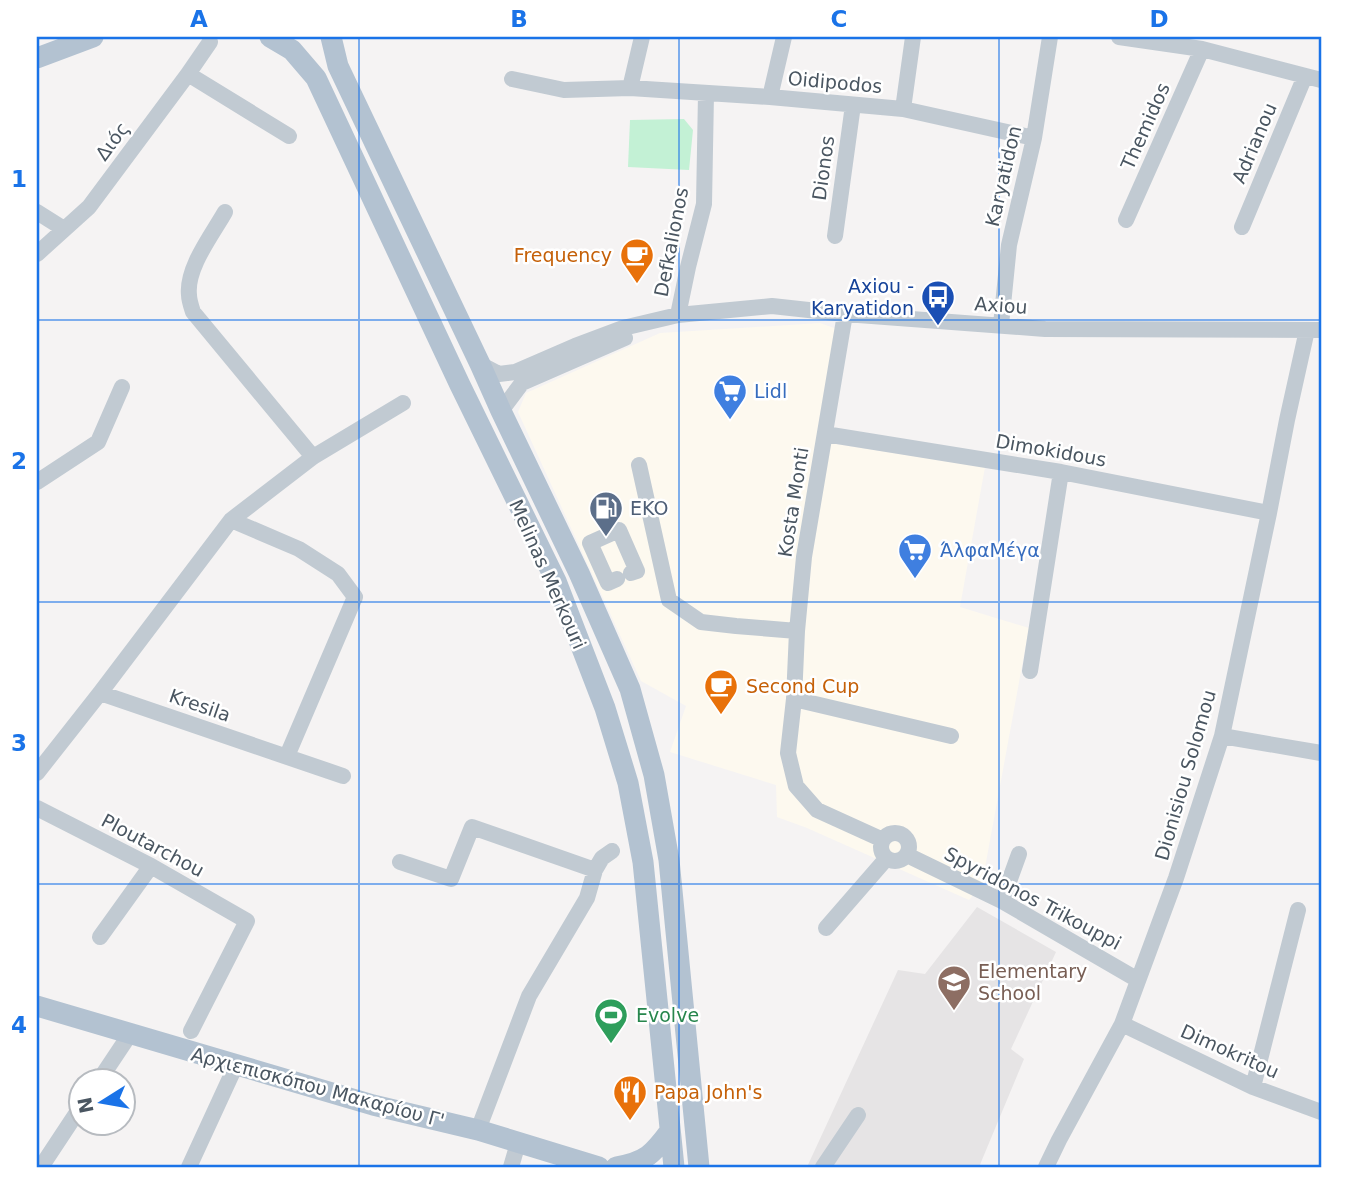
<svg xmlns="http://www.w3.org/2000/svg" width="1358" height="1204" font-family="'DejaVu Sans',sans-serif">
  <rect width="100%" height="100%" fill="#f5f3f3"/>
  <path fill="#fdf9ef" d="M820 323 837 329 816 441 985 467 960 607 1029 628 982 884 969 900 807 828 777 817 776 785 670 752 686 706 641 681 518 412 526 393 660 333Z"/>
  <path fill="#e6e4e5" d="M977 907 1056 952 1011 1049 1024 1059 979 1167H807L898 970 925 974Z"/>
  <path fill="#c3f1d5" d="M684 119 693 130 689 170 628 167 630 120Z"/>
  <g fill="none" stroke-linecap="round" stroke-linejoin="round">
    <path stroke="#c1cad2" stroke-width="16" d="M1119 37 1202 49 1321 80
      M188 74 289 136
      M512 79 564 90 630 88 770 97 903 109 1034 138
      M630 88 642 37
      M770 97 784 37
      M903 109 913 37
      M37 212 64 229
      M225 212C212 235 186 268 189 295 189 300 191 306 193 312L313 457
      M1126 220 1202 49
      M1242 227 1305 76
      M835 236 853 105
      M37 254 89 207 188 74 210 42
      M845 314 804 557 797 631 794 699 788 753 796 786 817 810 883 840
      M678 315 688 267 704 204 706 94
      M1001 325 1009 245 1034 138 1050 37
      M480 364 499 374 515 372 575 346 623 328 678 315 772 306 845 314 1045 329 1321 330
      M501 411 522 383 625 338
      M825 434 1061 472 1269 513
      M639 465 669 600 701 622 736 626 797 631
      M37 482 98 442 122 387
      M231 520 299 549 338 574 355 597 287 756
      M617 579 608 583 590 543 619 530 637 571 631 573
      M1030 671 1061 472
      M100 693 343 776
      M794 699 951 736
      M1222 736 1321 753
      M37 773 100 693 231 520 313 457 403 403
      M37 808 151 866 247 921 191 1031
      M881 847a14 14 0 1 1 28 0a14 14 0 1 1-28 0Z
      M907 855 1002 901 1138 980
      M400 862 451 879 472 827 595 870
      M1002 901 1019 854
      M826 928 886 859
      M100 937 151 866
      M1122 1024 1253 1087 1321 1112
      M98 1082 130 1034
      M1253 1087 1298 910
      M478 1130 529 996 587 898 595 870 602 858 612 851
      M41 1167 80 1108
      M189 1167 236 1065
      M511 1167 518 1143
      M823 1167 858 1115
      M1046 1167 1059 1140 1122 1024 1176 878 1222 736 1269 513 1287 420 1307 330"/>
    <path stroke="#b3c2d1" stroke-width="21" d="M270 37 292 50 316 78 460 385 556 581 605 708 628 783 643 862 674 1167
      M331 37 338 66 480 364 501 411 579 573 630 689 654 775 669 860 699 1167
      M37 58 93 37
      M37 1006 373 1105 478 1130 599 1167
      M616 1167C646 1162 653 1154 670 1131"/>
  </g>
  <path fill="none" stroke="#1a73e8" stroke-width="2" stroke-opacity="0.55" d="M359 37V1167M679 37V1167M999 37V1167M37 320H1321M37 602H1321M37 884H1321"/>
  <defs>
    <g id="cafe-pin" transform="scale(1.75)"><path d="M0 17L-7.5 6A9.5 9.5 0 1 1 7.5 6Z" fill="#e8710a" stroke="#fff"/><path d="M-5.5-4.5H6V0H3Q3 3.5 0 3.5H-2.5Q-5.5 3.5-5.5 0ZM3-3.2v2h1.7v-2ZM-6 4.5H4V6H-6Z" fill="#fff"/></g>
    <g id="bus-pin" transform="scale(1.75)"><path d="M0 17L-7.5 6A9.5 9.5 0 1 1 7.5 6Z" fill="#1a4fb4" stroke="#fff"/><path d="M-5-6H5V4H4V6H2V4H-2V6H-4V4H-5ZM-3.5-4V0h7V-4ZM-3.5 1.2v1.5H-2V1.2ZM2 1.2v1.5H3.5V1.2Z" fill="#fff"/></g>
    <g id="supermarket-pin" transform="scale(1.75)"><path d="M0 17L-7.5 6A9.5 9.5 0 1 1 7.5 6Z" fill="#3f7fe0" stroke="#fff"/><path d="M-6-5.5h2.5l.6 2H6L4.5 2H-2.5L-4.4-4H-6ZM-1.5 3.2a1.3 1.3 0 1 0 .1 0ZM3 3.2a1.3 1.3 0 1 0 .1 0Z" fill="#fff"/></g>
    <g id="fuel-pin" transform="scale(1.75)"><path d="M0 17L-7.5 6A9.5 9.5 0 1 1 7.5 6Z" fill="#5c6f8a" stroke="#fff"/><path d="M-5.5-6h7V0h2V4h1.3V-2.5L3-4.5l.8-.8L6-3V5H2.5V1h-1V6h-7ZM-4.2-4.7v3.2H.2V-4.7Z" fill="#fff"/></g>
    <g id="school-pin" transform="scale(1.75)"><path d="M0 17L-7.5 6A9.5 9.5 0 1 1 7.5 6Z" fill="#8d6e63" stroke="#fff"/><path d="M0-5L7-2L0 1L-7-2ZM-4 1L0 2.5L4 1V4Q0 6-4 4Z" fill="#fff"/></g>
    <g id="stadium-pin" transform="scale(1.75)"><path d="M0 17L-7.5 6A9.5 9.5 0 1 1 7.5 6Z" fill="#2e9e5b" stroke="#fff"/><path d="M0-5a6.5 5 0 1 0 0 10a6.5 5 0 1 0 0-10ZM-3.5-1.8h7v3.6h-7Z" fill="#fff"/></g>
    <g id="restaurant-pin" transform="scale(1.75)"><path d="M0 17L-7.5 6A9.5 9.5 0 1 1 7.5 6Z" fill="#e8710a" stroke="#fff"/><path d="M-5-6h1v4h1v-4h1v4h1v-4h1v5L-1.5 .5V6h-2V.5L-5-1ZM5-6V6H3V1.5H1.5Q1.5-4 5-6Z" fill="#fff"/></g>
  </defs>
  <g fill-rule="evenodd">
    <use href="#cafe-pin" x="637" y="255"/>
    <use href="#bus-pin" x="938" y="297"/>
    <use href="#supermarket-pin" x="730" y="391"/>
    <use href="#fuel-pin" x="606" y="508"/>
    <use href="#supermarket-pin" x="915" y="550"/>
    <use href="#cafe-pin" x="721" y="686"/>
    <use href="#school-pin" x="954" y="982"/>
    <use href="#stadium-pin" x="611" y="1015"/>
    <use href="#restaurant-pin" x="630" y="1092"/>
  </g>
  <g text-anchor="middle" stroke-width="5" stroke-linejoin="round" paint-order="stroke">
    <g font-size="19" fill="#4a5661" stroke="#fff">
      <text transform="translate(835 82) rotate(5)" y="7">Oidipodos</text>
      <text transform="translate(1145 126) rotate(-66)" y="7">Themidos</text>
      <text transform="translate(112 141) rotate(-53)" y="7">Διός</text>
      <text transform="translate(1254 143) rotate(-67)" y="7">Adrianou</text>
      <text transform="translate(823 168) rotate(-82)" y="7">Dionos</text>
      <text transform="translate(1003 176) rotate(-77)" y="7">Karyatidon</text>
      <text transform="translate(671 242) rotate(-79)" y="7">Defkalionos</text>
      <text transform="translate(1001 305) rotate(4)" y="7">Axiou</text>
      <text transform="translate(1051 450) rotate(10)" y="7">Dimokidous</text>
      <text transform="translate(793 502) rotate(-81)" y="7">Kosta Monti</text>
      <text transform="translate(548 574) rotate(66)" y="7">Melinas Merkouri</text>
      <text transform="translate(200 705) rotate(19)" y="7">Kresila</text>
      <text transform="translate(1185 775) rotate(-74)" y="7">Dionisiou Solomou</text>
      <text transform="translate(153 845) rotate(28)" y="7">Ploutarchou</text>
      <text transform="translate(1033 898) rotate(28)" y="7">Spyridonos Trikouppi</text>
      <text transform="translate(1230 1051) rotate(24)" y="7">Dimokritou</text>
      <text transform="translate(318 1087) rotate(15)" y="7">Αρχιεπισκόπου Μακαρίου Γ'</text>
    </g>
    <g font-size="19" fill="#c56008" stroke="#fff" text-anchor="start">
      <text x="612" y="262" text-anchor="end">Frequency</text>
      <text x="746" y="693">Second Cup</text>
      <text x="654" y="1099">Papa John's</text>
    </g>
    <g font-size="19" fill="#164399" stroke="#fff" text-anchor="end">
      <text x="914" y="293">Axiou -<tspan x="914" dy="22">Karyatidon</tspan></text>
    </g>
    <g font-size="19" fill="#366cbe" stroke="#fff" text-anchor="start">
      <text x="754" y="398">Lidl</text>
      <text x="940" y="557">ΆλφαΜέγα</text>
    </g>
    <g font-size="19" fill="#4e5e75" stroke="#fff" text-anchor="start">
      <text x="630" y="515">EKO</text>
    </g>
    <g font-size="19" fill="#785e54" stroke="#fff" text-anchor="start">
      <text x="978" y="978">Elementary<tspan x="978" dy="22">School</tspan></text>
    </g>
    <g font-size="19" fill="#27864d" stroke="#fff" text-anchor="start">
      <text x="636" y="1022">Evolve</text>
    </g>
  </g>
  <rect width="1358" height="1204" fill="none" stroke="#ffffff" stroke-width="77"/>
  <g transform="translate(102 1102) rotate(259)"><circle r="33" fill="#ffffff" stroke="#b7bbc0" stroke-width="2"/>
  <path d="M0-5L12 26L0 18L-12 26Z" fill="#1a73e8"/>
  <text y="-10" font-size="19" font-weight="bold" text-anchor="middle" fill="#4a5661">N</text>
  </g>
  <rect x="38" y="38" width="1282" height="1128" fill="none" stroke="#1a73e8" stroke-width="2.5"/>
  <g font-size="23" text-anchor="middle" font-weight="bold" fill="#1a73e8">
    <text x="199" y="27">A</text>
    <text x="519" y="27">B</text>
    <text x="839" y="27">C</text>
    <text x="1159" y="27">D</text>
    <text x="19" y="187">1</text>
    <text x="19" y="469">2</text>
    <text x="19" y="751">3</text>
    <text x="19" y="1033">4</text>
  </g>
</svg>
